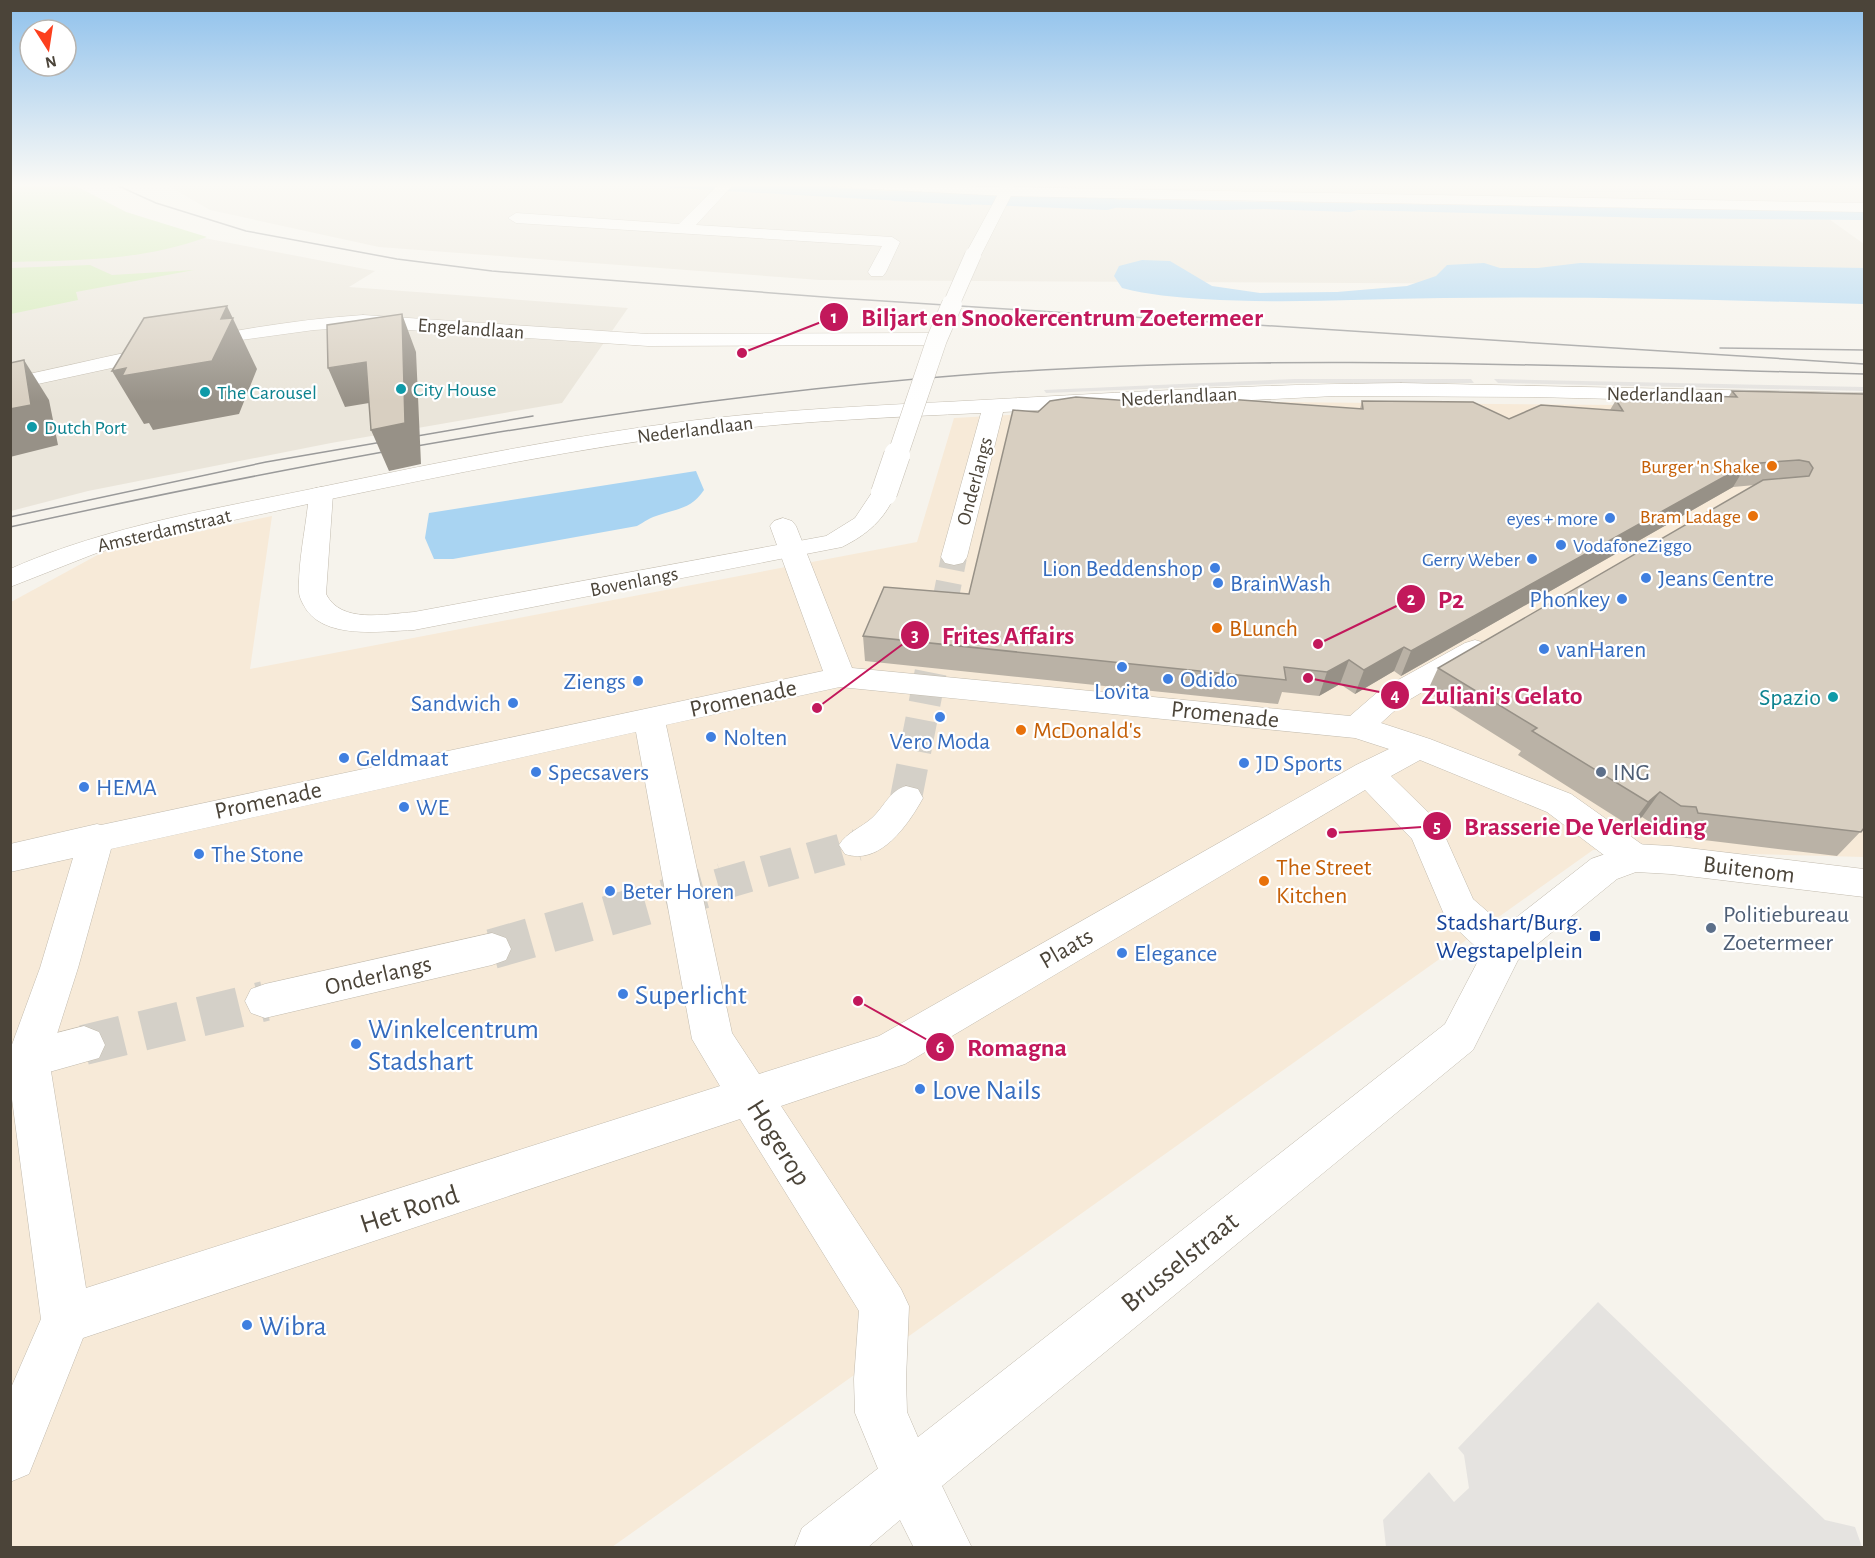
<svg xmlns="http://www.w3.org/2000/svg" width="1875" height="1558" font-family="'Alegreya Sans',sans-serif">
  <rect width="100%" height="100%" fill="#f6f3ec"/>
  <path fill="#eae5da" d="M10 184H72L126 212 204 238 375 271 349 287 628 308 562 403 331 443 88 491 11 511Z
    M165 184H1864V204H1808L1864 244V286L820 280 379 247 210 210Z"/>
  <path fill="#f7ead8" d="M1257 402 1864 407V857L1593 850 612 1547 11 1548V602L103 552 272 516 250 669 917 542 954 418Z"/>
  <path fill="#d2eab5" d="M18 184H72L126 212 207 237C141 261 80 260 11 262V196Z
    M90 265 112 275 194 270 76 292 78 300 11 314V268Z"/>
  <path fill="#e5e3e0" d="M1578 188 1675 189 1682 194 1583 192Z
    M1295 379H1471L1474 383H1297L1046 393 1044 390Z
    M1494 379 1864 387V391L1498 383Z
    M1598 1302 1825 1520 1855 1527 1862 1547H1386L1383 1520 1429 1472 1454 1502 1469 1488 1464 1455 1458 1448Z"/>
  <path fill="#a9d4f2" d="M612 184H719L713 190Z
    M733 184H790L972 197 971 205 725 191Z
    M1102 199 1864 212V220L1651 218 1358 210 1350 212 1264 209 1222 210 1035 206 1036 200Z
    M1142 260 1170 261 1212 286 1260 293 1337 292 1407 286 1436 276 1447 265 1484 263 1500 268H1538L1580 263 1864 268V304C1724 300 1584 296 1443 298 1363 299 1283 304 1203 299 1175 297 1149 295 1122 288L1114 276 1119 266Z
    M696 471 704 490C691 509 679 508 659 515 651 517 644 522 637 526L453 559H434L425 538 429 513Z"/>
  <g fill="none" stroke-linecap="round" stroke-linejoin="round">
    <path fill="#a9d4f2" fill-rule="evenodd" d="M901 189 1107 196 1115 198 1119 203 1115 208 1107 210 893 201 889 196 893 191Z"/>
    <path stroke="#d4d0c8" stroke-width="26" stroke-dasharray="26 13" stroke-linecap="butt" d="M936 646 954 557"/>
    <path stroke="#d4d0c8" stroke-width="32" stroke-dasharray="32 16" stroke-linecap="butt" d="M906 798 936 645
      M718 885 857 845"/>
    <path stroke="#d4d0c8" stroke-width="40" stroke-dasharray="40 20" stroke-linecap="butt" d="M492 949 723 883
      M84 1045 265 1001"/>
    <g stroke="#c2bbae" stroke-width="1">
      <path id="pedestrian" d="M783 518 792 521 796 526 852 668 1350 716 1380 690 1465 643 1475 640 1485 643 1489 649 1485 655 1402 704 1381 723 1430 739 1571 794 1647 848 1652 858 1647 868 1634 872 1621 868 1547 812 1420 760 1391 776 1439 823 1473 899 1518 938 1523 949 1518 960 1504 965 1490 960 1446 919 1412 839 1365 790 905 1064 781 1106 901 1289 909 1306 906 1379 907 1412 936 1479 928 1498 909 1506 890 1498 855 1413 854 1379 859 1311 740 1119 83 1338 29 1474 10 1482V1390L41 1319 10 1084V1050L40 968 73 858 10 872V844L97 824 101 825 823 671 770 526 774 521ZM840 687 1355 738 1389 749 1356 765 879 1036 759 1074 732 1033 666 725ZM636 732 692 1039 720 1086 86 1288 49 1059 78 968 111 849Z"/>
    </g>
    <g stroke="#c2bbae" stroke-width="1">
      <path id="minor" d="M719 184H734L696 225 892 237 900 242 886 272 883 276H871L868 272 882 246 516 223 508 218 516 213 679 224Z
        M846 184 1864 203V212L1005 196 853 188Z
        M1401 383 1864 393V405L1533 397 1335 396 1003 412 967 557 963 563 954 565 945 563 941 557 981 413C892 417 803 421 714 431 582 447 451 474 321 501L312 499 309 494 312 489 321 487C451 460 582 433 714 418 815 407 917 404 1019 398 1146 391 1273 384 1401 383Z
        M906 786 918 789 923 798C908 825 880 866 845 854L839 845C847 832 861 828 872 818 885 806 889 791 906 786Z
        M1634 844 1671 846 1864 869V897L1671 874 1636 872 1617 879 1518 960 1473 1050 942 1486 972 1548H914L900 1520 867 1548H794L802 1528 1445 1024 1490 938 1591 859Z
        M492 933 506 938 511 949 506 960 492 965 265 1018 251 1013 245 1001 251 989 265 984Z
        M84 1026 99 1032 105 1045 99 1058 10 1083V1045Z"/>
    </g>
    <g stroke="#c2bbae" stroke-width="1">
      <path id="tertiary" d="M1000 184H1014L1011 196 979 259H967L965 255 997 196Z
        M363 315 648 334 937 333 944 335 947 339 944 343 937 345 648 346 363 327 314 330 241 340 10 390V378C127 353 243 323 363 315Z
        M884 486 893 488 896 493C884 520 868 534 842 547L414 630C381 631 321 641 303 604 301 600 299 596 299 592 298 563 305 532 308 504L132 542 94 554 10 587V569C109 525 216 509 321 487L330 489 333 494 326 594C341 624 385 614 414 612L826 536 855 518 875 488Z"/>
    </g>
    <use href="#pedestrian" fill="#fff" fill-rule="evenodd"/>
    <use href="#minor" fill="#fff" fill-rule="evenodd"/>
    <use href="#tertiary" fill="#fff" fill-rule="evenodd"/>
    <path stroke="#9a9a9a" stroke-width="1.5" d="M114 184 156 203 246 231 397 259 492 271 837 298 1864 364
      M1720 348 1864 350
      M10 517 266 462 533 416
      M10 527C325 458 642 400 964 375 1263 352 1564 366 1864 374"/>
    <g stroke="#c2bbae" stroke-width="17" stroke-linecap="butt">
      <path id="tertiary-bridge-far2" d="M951 305 973 255"/>
    </g>
    <g stroke="#c2bbae" stroke-width="21" stroke-linecap="butt">
      <path id="tertiary-bridge-far1" d="M897 457 937 339 952 304"/>
    </g>
    <g stroke="#c2bbae" stroke-width="27" stroke-linecap="butt">
      <path id="tertiary-bridge" d="M884 493 897 455"/>
    </g>
    <use href="#tertiary-bridge-far2" stroke="#fff" stroke-width="16"/>
    <use href="#tertiary-bridge-far1" stroke="#fff" stroke-width="20"/>
    <use href="#tertiary-bridge" stroke="#fff" stroke-width="26"/>
  </g>
  <path fill="#bab2a6" d="M1732 391 1864 394V828L1837 856 1679 837 1677 832 1662 830 1642 817 1630 826 1518 755 1521 751 1427 692 1438 668 1755 485 1733 487 1401 676 1394 671 1355 694 1340 684 1319 696 1282 692 1278 704 865 661 863 636 969 594 1038 412 1171 404 1173 395 1360 409 1362 401 1509 419 1610 410 1616 400 1667 401 1670 395 1729 396Z"/>
  <path fill="#979187" d="M227 306 257 369 239 414 153 430 149 423 144 424 112 371 221 319Z
    M402 314 416 352 421 464 389 471 371 430Z
    M24 360 49 400 58 445 10 457V409Z
    M366 362 381 401 345 407 328 368Z
    M1747 464 1733 487 1401 676 1411 651Z
    M1404 647 1394 671 1355 694 1364 670Z
    M1349 660 1340 684 1319 696 1327 672Z
    M1660 792 1642 817 1630 826 1648 802Z"/>
  <path fill="#d8cfc1" stroke="#979187" stroke-width="1.5" d="M227 306 221 319 233 318 212 361 122 376 126 368 112 371 144 318Z
    M402 314 405 423 371 430 366 362 328 368 327 325Z
    M24 360 31 405 10 409V363Z
    M1732 391 1864 394V828L1861 832 1698 813 1696 807 1681 806 1660 792 1648 802 1532 731 1537 728 1438 668 1763 480 1809 476 1813 468 1809 462 1799 460 1747 464 1411 651 1404 647 1364 670 1349 660 1327 672 1284 667 1286 680 863 636 884 587 969 594 1013 410 1038 412 1050 401 1076 397 1173 404V395L1363 409 1362 401 1473 402 1509 419 1541 405 1623 411 1616 400 1676 401 1670 395 1737 397Z"/>
  <linearGradient id="sky" x2="0" y2="1"><stop stop-color="#8fc1ec"/><stop offset="0.46" stop-color="#fbfaf6"/><stop offset="1" stop-color="#fbfaf6" stop-opacity="0"/></linearGradient>
  <rect width="1875" height="402" fill="url(#sky)"/>
  <g fill="#0f9aa8" stroke="#fff" stroke-width="2">
    <circle cx="401" cy="389" r="6"/>
    <circle cx="205" cy="392" r="6"/>
    <circle cx="32" cy="427" r="6"/>
    <circle cx="1833" cy="697" r="6"/>
  </g>
  <g fill="#e8710a" stroke="#fff" stroke-width="2">
    <circle cx="1772" cy="466" r="6"/>
    <circle cx="1753" cy="516" r="6"/>
    <circle cx="1217" cy="628" r="6"/>
    <circle cx="1021" cy="730" r="6"/>
    <circle cx="1264" cy="881" r="6"/>
  </g>
  <g fill="#3f7fe0" stroke="#fff" stroke-width="2">
    <circle cx="1610" cy="518" r="6"/>
    <circle cx="1561" cy="545" r="6"/>
    <circle cx="1532" cy="559" r="6"/>
    <circle cx="1215" cy="568" r="6"/>
    <circle cx="1646" cy="578" r="6"/>
    <circle cx="1218" cy="583" r="6"/>
    <circle cx="1622" cy="599" r="6"/>
    <circle cx="1544" cy="649" r="6"/>
    <circle cx="1122" cy="667" r="6"/>
    <circle cx="1168" cy="679" r="6"/>
    <circle cx="638" cy="681" r="6"/>
    <circle cx="513" cy="703" r="6"/>
    <circle cx="940" cy="717" r="6"/>
    <circle cx="711" cy="737" r="6"/>
    <circle cx="344" cy="758" r="6"/>
    <circle cx="1244" cy="763" r="6"/>
    <circle cx="536" cy="772" r="6"/>
    <circle cx="84" cy="787" r="6"/>
    <circle cx="404" cy="807" r="6"/>
    <circle cx="199" cy="854" r="6"/>
    <circle cx="610" cy="891" r="6"/>
    <circle cx="1122" cy="953" r="6"/>
    <circle cx="623" cy="994" r="6"/>
    <circle cx="356" cy="1044" r="6"/>
    <circle cx="920" cy="1089" r="6"/>
    <circle cx="247" cy="1325" r="6"/>
  </g>
  <g fill="#5c6f8a" stroke="#fff" stroke-width="2">
    <circle cx="1601" cy="772" r="6"/>
    <circle cx="1711" cy="928" r="6"/>
  </g>
  <rect fill="#1a4fb4" stroke="#fff" stroke-width="2" x="1589" y="930" width="12" height="12" rx="3"/>
  <g text-anchor="middle" stroke-width="4.5" stroke-linejoin="round" paint-order="stroke">
    <g font-size="20" fill="#4b4439" stroke="#fff">
      <text transform="translate(471 328) rotate(4)" y="7">Engelandlaan</text>
      <text transform="translate(1665 394) rotate(1)" y="7">Nederlandlaan</text>
      <text transform="translate(1179 396) rotate(-3)" y="7">Nederlandlaan</text>
      <text transform="translate(695 429) rotate(-7)" y="7">Nederlandlaan</text>
      <text transform="translate(974 481) rotate(-75)" y="7">Onderlangs</text>
      <text transform="translate(164 530) rotate(-13)" y="7">Amsterdamstraat</text>
      <text transform="translate(634 581) rotate(-11)" y="7">Bovenlangs</text>
    </g>
    <g font-size="20" fill="#0d838f" stroke="#fff" text-anchor="start">
      <text x="413" y="396">City House</text>
      <text x="217" y="399">The Carousel</text>
      <text x="44" y="434">Dutch Port</text>
    </g>
    <g font-size="20" fill="#c56008" stroke="#fff" text-anchor="end">
      <text x="1760" y="473">Burger 'n Shake</text>
      <text x="1741" y="523">Bram Ladage</text>
    </g>
    <g font-size="20" fill="#366cbe" stroke="#fff" text-anchor="end">
      <text x="1598" y="525">eyes + more</text>
      <text x="1573" y="552" text-anchor="start">VodafoneZiggo</text>
      <text x="1520" y="566">Gerry Weber</text>
    </g>
    <g font-size="24" fill="#366cbe" stroke="#fff" text-anchor="start">
      <text x="1203" y="576" text-anchor="end">Lion Beddenshop</text>
      <text x="1658" y="586">Jeans Centre</text>
      <text x="1230" y="591">BrainWash</text>
      <text x="1610" y="607" text-anchor="end">Phonkey</text>
      <text x="1556" y="657">vanHaren</text>
      <text x="1180" y="687">Odido</text>
      <text x="626" y="689" text-anchor="end">Ziengs</text>
      <text x="1122" y="699" text-anchor="middle">Lovita</text>
      <text x="501" y="711" text-anchor="end">Sandwich</text>
      <text x="723" y="745">Nolten</text>
      <text x="940" y="749" text-anchor="middle">Vero Moda</text>
      <text x="356" y="766">Geldmaat</text>
      <text x="1256" y="771">JD Sports</text>
      <text x="548" y="780">Specsavers</text>
      <text x="96" y="795">HEMA</text>
      <text x="416" y="815">WE</text>
      <text x="211" y="862">The Stone</text>
      <text x="622" y="899">Beter Horen</text>
      <text x="1134" y="961">Elegance</text>
    </g>
    <g font-size="24" fill="#c56008" stroke="#fff" text-anchor="start">
      <text x="1229" y="636">BLunch</text>
      <text x="1033" y="738">McDonald's</text>
      <text x="1276" y="875">The Street<tspan x="1276" dy="28">Kitchen</tspan></text>
    </g>
    <g font-size="24" fill="#0d838f" stroke="#fff" text-anchor="end">
      <text x="1821" y="705">Spazio</text>
    </g>
    <g font-size="24" fill="#4b4439" stroke="#fff">
      <text transform="translate(743 698) rotate(-12)" y="8">Promenade</text>
      <text transform="translate(1225 714) rotate(6)" y="8">Promenade</text>
      <text transform="translate(268 800) rotate(-12)" y="8">Promenade</text>
      <text transform="translate(1749 869) rotate(7)" y="8">Buitenom</text>
      <text transform="translate(1066 948) rotate(-30)" y="8">Plaats</text>
      <text transform="translate(378 975) rotate(-13)" y="8">Onderlangs</text>
    </g>
    <g font-size="24" fill="#4e5e75" stroke="#fff" text-anchor="start">
      <text x="1613" y="780">ING</text>
      <text x="1723" y="922">Politiebureau<tspan x="1723" dy="28">Zoetermeer</tspan></text>
    </g>
    <g font-size="24" fill="#164399" stroke="#fff" text-anchor="end">
      <text x="1583" y="930">Stadshart/Burg.<tspan x="1583" dy="28">Wegstapelplein</tspan></text>
    </g>
    <g font-size="28" fill="#366cbe" stroke="#fff" text-anchor="start">
      <text x="635" y="1004">Superlicht</text>
      <text x="368" y="1038">Winkelcentrum<tspan x="368" dy="32">Stadshart</tspan></text>
      <text x="932" y="1099">Love Nails</text>
      <text x="259" y="1335">Wibra</text>
    </g>
    <g font-size="28" fill="#4b4439" stroke="#fff">
      <text transform="translate(780 1142) rotate(58)" y="10">Hogerop</text>
      <text transform="translate(409 1208) rotate(-18)" y="10">Het Rond</text>
      <text transform="translate(1179 1261) rotate(-39)" y="10">Brusselstraat</text>
    </g>
  </g>
  <path fill="none" stroke="#c2185b" stroke-width="2" d="M742 353L834 317M1318 644L1411 599M817 708L915 635M1308 678L1395 695M1332 833L1437 826M858 1001L940 1047"/>
  <g fill="#c2185b" stroke="#fff" stroke-width="2">
    <circle cx="742" cy="353" r="6"/>
    <circle cx="1318" cy="644" r="6"/>
    <circle cx="817" cy="708" r="6"/>
    <circle cx="1308" cy="678" r="6"/>
    <circle cx="1332" cy="833" r="6"/>
    <circle cx="858" cy="1001" r="6"/>
    <circle cx="834" cy="317" r="15"/>
    <circle cx="1411" cy="599" r="15"/>
    <circle cx="915" cy="635" r="15"/>
    <circle cx="1395" cy="695" r="15"/>
    <circle cx="1437" cy="826" r="15"/>
    <circle cx="940" cy="1047" r="15"/>
  </g>
  <g font-size="18" text-anchor="middle" font-weight="bold" fill="#fff">
    <text x="834" y="323">1</text>
    <text x="1411" y="605">2</text>
    <text x="915" y="641">3</text>
    <text x="1395" y="701">4</text>
    <text x="1437" y="832">5</text>
    <text x="940" y="1053">6</text>
  </g>
  <g font-size="26" text-anchor="middle" font-weight="bold" fill="#c2185b" stroke="#fff" stroke-width="4.5" stroke-linejoin="round" paint-order="stroke">
    <text x="1062" y="326">Biljart en Snookercentrum Zoetermeer</text>
    <text x="1451" y="608">P2</text>
    <text x="1008" y="644">Frites Affairs</text>
    <text x="1502" y="704">Zuliani's Gelato</text>
    <text x="1585" y="835">Brasserie De Verleiding</text>
    <text x="1017" y="1056">Romagna</text>
  </g>
  <rect width="1875" height="1558" fill="none" stroke="#4b4439" stroke-width="24"/>
  <g transform="translate(48 48) rotate(168)"><circle r="28" fill="#ffffff" stroke="#b7b4b0" stroke-width="1.5"/>
  <path d="M0-4.5L10 22L0 15L-10 22Z" fill="#fc3f1d"/>
  <text y="-9" font-size="16" font-weight="bold" text-anchor="middle" fill="#4b4439">N</text>
  </g>
</svg>
